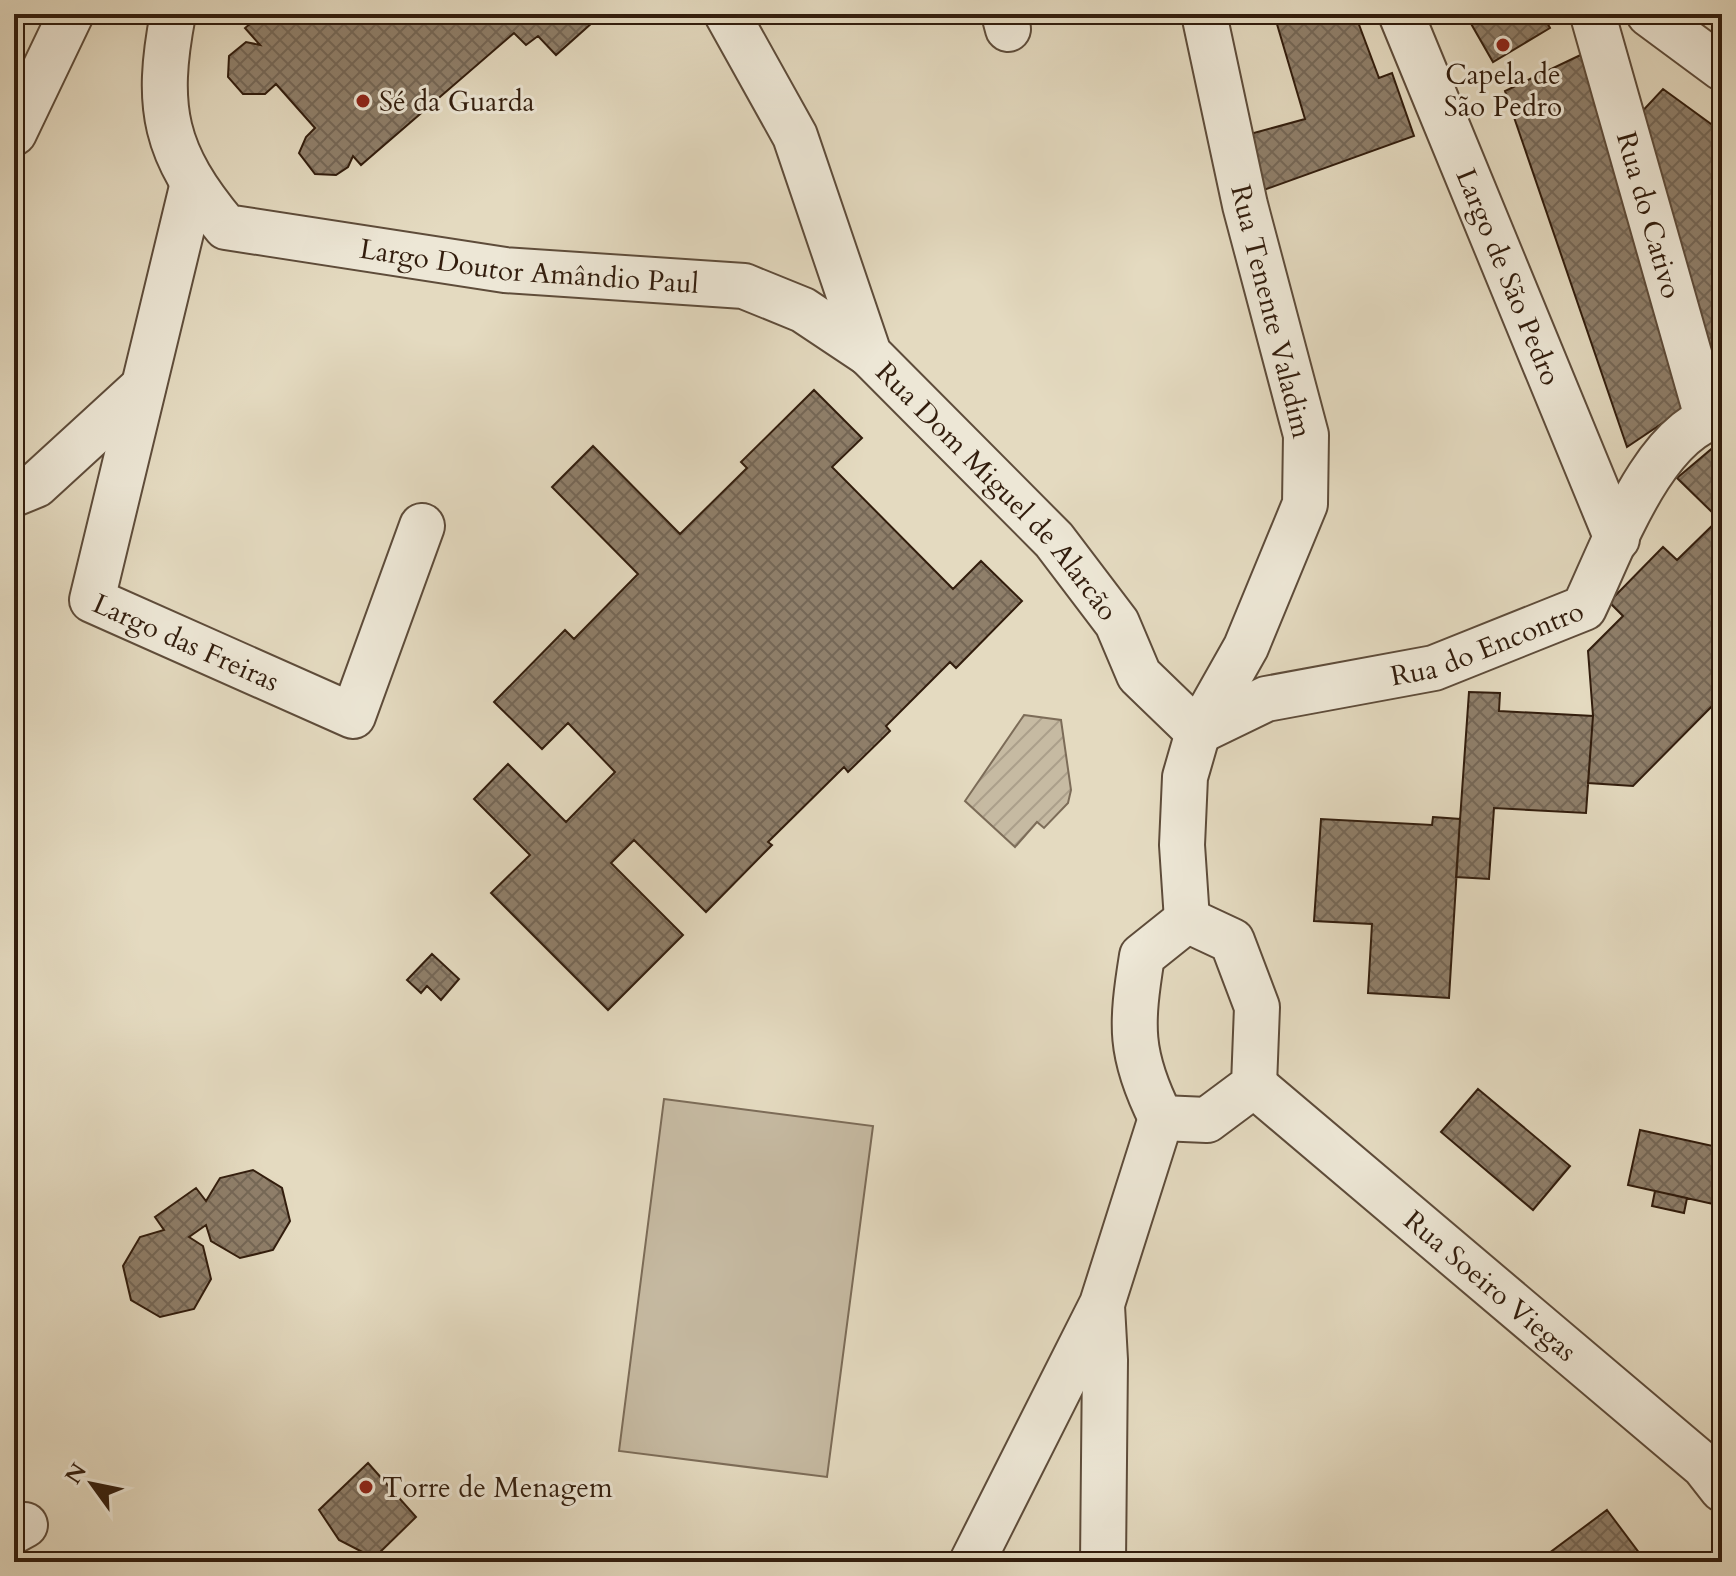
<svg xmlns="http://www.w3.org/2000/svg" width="1736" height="1576" font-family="Cardo,serif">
  <defs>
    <pattern id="garden-furrows" width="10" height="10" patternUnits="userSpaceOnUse" patternTransform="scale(2)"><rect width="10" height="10" fill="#c6baa2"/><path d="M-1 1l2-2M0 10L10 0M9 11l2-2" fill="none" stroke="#ab9f8a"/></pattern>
    <pattern id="building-cross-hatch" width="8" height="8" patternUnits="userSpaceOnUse" patternTransform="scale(2)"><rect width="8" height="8" fill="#8f7f6a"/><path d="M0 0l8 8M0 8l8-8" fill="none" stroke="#756756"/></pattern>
  </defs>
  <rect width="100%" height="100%" fill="#e4dac0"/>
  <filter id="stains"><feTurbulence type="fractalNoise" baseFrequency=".0025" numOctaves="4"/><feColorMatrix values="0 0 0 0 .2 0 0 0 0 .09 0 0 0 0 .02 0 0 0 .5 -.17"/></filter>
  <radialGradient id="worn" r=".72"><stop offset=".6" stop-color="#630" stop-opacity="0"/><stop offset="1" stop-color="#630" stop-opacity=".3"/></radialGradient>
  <path fill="url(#garden-furrows)" stroke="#7c6c58" stroke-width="2" d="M1024 715 1061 720 1071 790 1068 803 1044 828 1037 822 1015 847 965 801Z"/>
  <path fill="#c6baa2" stroke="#7c6c58" stroke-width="2" d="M664 1099 873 1126 827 1477 619 1451Z"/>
  <path fill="url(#building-cross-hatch)" stroke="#321d0d" stroke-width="2" d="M262 14H602L556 55 538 36 526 45 514 33 361 165 353 156 348 167 336 175 315 174 299 153 306 137 315 128 276 84 265 94H243L228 77 229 56 246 42 260 45 245 28Z
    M1274 14H1355L1379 78 1392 73 1414 136 1261 191 1243 136 1305 119Z
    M1457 14H1542L1550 28 1493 62 1466 15 1460 19Z
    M1589 51 1682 410 1627 447 1505 91Z
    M1663 89 1722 132V389L1694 315 1635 119Z
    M814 390 862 438 832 467 953 589 981 561 1022 601 956 668 950 662 886 726 890 731 848 772 844 767 768 842 772 845 706 912 634 840 611 863 683 935 608 1010 491 893 530 855 474 799 508 764 566 822 615 772 568 723 542 749 494 702 565 630 574 639 638 574 552 487 593 446 680 534 747 468 741 462Z
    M1722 440V519H1719L1677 478Z
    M1719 519 1722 522V696L1633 786 1588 783 1593 716 1588 651 1623 616 1609 602 1663 547 1677 560Z
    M1469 692 1500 693 1499 711 1593 716 1586 813 1494 808 1489 879 1456 877Z
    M1433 817 1460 819 1449 998 1368 993 1372 924 1314 921 1321 819 1432 825Z
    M432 954 459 979 441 1000 427 986 421 993 407 980Z
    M1478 1089 1570 1166 1533 1210 1441 1132Z
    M1640 1130 1722 1148V1206L1628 1185Z
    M253 1170 282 1188 290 1221 273 1250 240 1258 211 1241 206 1225 189 1237 203 1246 211 1279 194 1309 160 1317 131 1300 123 1266 140 1237 164 1230 155 1217 196 1188 206 1201 220 1178Z
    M1655 1191 1687 1198 1684 1213 1652 1206Z
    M368 1463 416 1517 374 1558 339 1540 319 1510Z
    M1607 1510 1646 1562H1537Z"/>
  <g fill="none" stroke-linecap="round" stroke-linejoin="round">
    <g stroke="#5e4c3a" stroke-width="48">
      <g id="street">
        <path id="s1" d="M173 14C155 108 164 153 226 227L505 270 744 286 803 310 869 354"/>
        <path id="s2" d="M727 14 795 136 869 354 1054 540 1117 623 1139 675 1198 732"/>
        <path d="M1004 14 1008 29"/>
        <path id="s3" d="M1401 14 1617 539"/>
        <path id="s4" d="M1598 14 1594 19 1707 417"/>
        <path d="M1649 14 1722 68"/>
        <path d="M14 133 71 14"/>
        <path id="s5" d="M192 187 92 600 353 716 422 526"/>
        <path d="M14 494 36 485 143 387"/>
        <path id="s6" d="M1198 732 1266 699 1434 668 1584 608C1611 552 1654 427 1722 415"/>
        <path d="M1187 920 1182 845 1185 777 1198 732 1246 647 1305 504 1306 435 1245 205 1204 14"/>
        <path id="s7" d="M1254 1085 1704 1466 1722 1489"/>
        <path d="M1161 1118 1207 1120 1254 1085 1257 1007 1232 941 1187 920"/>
        <path d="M1161 1118C1129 1054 1131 1025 1142 956L1187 920"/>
        <path d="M1102 1306 1105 1360 1103 1562"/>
        <path d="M14 1531 25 1525"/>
        <path d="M972 1562 1102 1304 1161 1118"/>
      </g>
    </g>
    <use href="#street" stroke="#ede7d6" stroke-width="44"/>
  </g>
  <g fill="#8f2418" stroke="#ede7d6" stroke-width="3">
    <circle cx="1503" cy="45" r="8"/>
    <circle cx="363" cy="101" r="8"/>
    <circle cx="366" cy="1487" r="8"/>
  </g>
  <g text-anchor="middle" stroke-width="6" stroke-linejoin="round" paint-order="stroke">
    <g font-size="28" fill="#321d0d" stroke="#ede7d6" text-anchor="start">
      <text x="1503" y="84" text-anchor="middle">Capela de<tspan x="1503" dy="32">São Pedro</tspan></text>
      <text x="379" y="111">Sé da Guarda</text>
      <text x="382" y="1497">Torre de Menagem</text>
    </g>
    <g font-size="28" fill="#321d0d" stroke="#ede7d6">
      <text dy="10" stroke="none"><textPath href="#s4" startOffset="210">Rua do Cativo</textPath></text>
      <text dy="10" stroke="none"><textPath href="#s1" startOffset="536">Largo Doutor Amândio Paul</textPath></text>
      <text dy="10" stroke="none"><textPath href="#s3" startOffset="284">Largo de São Pedro</textPath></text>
      <text transform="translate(1272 311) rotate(76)" y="10">Rua Tenente Valadim</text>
      <text dy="10" stroke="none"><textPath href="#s2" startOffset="558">Rua Dom Miguel de Alarcão</textPath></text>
      <text dy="10" stroke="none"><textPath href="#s5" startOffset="528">Largo das Freiras</textPath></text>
      <text dy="10" stroke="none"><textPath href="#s6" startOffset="304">Rua do Encontro</textPath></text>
      <text dy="10" stroke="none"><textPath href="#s7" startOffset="310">Rua Soeiro Viegas</textPath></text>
    </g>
  </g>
  <rect width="1736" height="1576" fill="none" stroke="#e4dac0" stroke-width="48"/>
  <rect x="16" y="16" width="1704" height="1544" fill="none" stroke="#321d0d" stroke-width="4"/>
  <rect x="24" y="24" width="1688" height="1528" fill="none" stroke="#321d0d" stroke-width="2"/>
  <g transform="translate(92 1484) rotate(303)" stroke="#ede7d6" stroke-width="6" paint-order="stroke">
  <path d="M0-6L14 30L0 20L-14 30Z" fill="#321d0d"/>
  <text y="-12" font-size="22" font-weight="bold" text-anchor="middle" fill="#321d0d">N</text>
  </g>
  <rect width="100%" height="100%" filter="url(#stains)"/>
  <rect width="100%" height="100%" fill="url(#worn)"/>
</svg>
